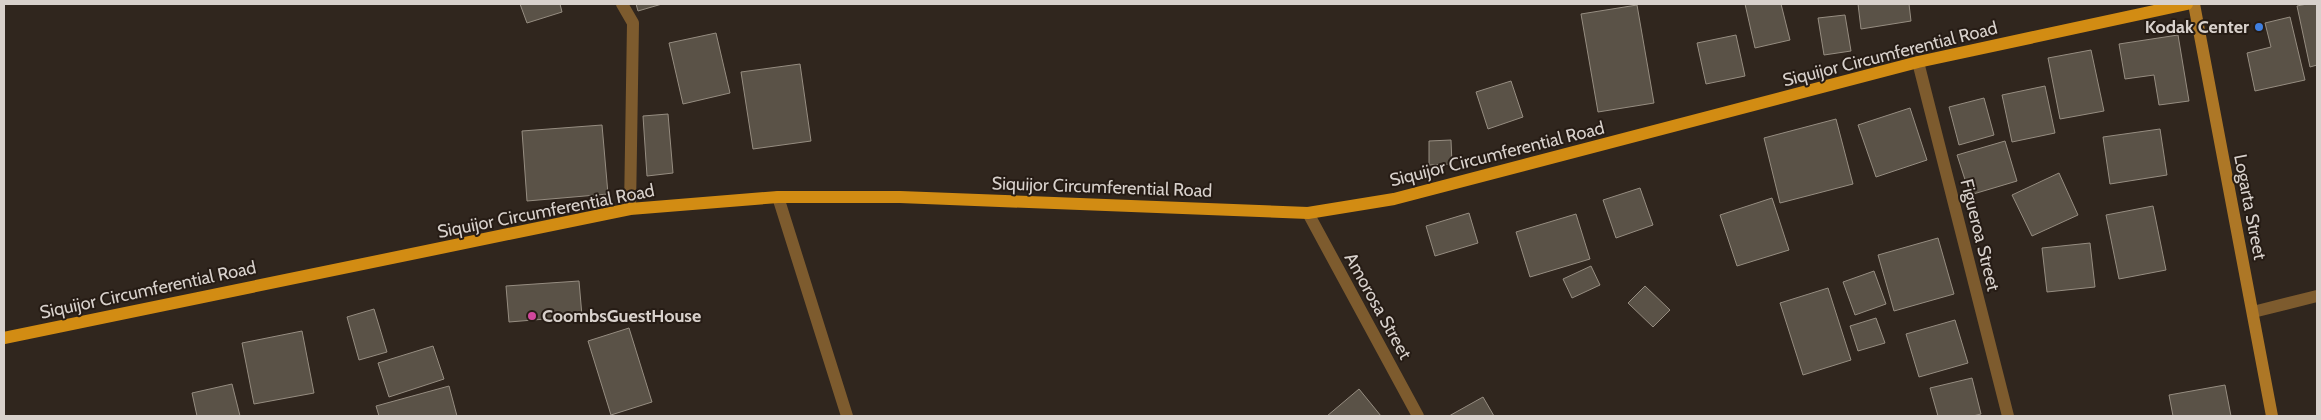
<svg xmlns="http://www.w3.org/2000/svg" width="2321" height="420" font-family="Cabin,sans-serif">
  <rect width="100%" height="100%" fill="#30261e"/>
  <path fill="#5a5247" stroke="#968d81" d="M520 4H560L562 12 527 23Z
    M636 4H662L638 11Z
    M1745 4H1781L1790 40 1755 48Z
    M1858 4H1909L1911 21 1861 29Z
    M2307 4H2317V65L2310 67 2297 6Z
    M1637 5 1654 103 1598 112 1581 14Z
    M1845 15 1851 51 1824 55 1818 18Z
    M2290 17 2305 80 2255 91 2247 53 2271 47 2265 23Z
    M716 33 730 93 683 104 669 43Z
    M1736 35 1745 76 1706 84 1697 43Z
    M2178 35 2189 101 2159 105 2154 75 2125 79 2119 44Z
    M2091 50 2104 111 2060 119 2048 58Z
    M800 64 811 141 753 149 741 72Z
    M1511 81 1523 117 1488 129 1476 92Z
    M2045 86 2055 133 2012 142 2002 95Z
    M1984 98 1994 135 1959 145 1949 107Z
    M1910 108 1927 160 1876 177 1858 125Z
    M668 114 673 173 647 176 643 116Z
    M1836 119 1853 184 1780 203 1764 138Z
    M602 125 608 194 527 201 522 131Z
    M2160 129 2167 175 2110 184 2103 137Z
    M1451 140 1452 164 1429 165V141Z
    M2005 141 2017 181 1970 195 1957 155Z
    M2059 173 2078 215 2032 236 2012 195Z
    M1640 188 1653 225 1616 238 1603 200Z
    M1772 198 1789 250 1737 266 1720 215Z
    M2153 206 2166 270 2119 279 2106 215Z
    M1469 213 1478 243 1435 256 1426 226Z
    M1576 214 1590 259 1530 277 1516 232Z
    M1938 238 1954 294 1894 311 1878 255Z
    M2090 243 2095 287 2047 292 2042 248Z
    M1591 266 1600 285 1572 298 1563 279Z
    M1874 271 1886 304 1855 315 1843 282Z
    M579 281 582 316 509 322 506 286Z
    M1645 286 1670 310 1653 327 1628 303Z
    M1828 288 1851 360 1803 375 1780 303Z
    M374 309 387 352 359 360 347 317Z
    M1876 318 1885 343 1858 351 1850 326Z
    M1955 320 1968 363 1919 377 1906 334Z
    M629 328 652 402 611 415 588 341Z
    M302 331 314 393 254 404 242 343Z
    M433 346 444 379 389 397 378 363Z
    M1972 378 1981 414 1973 416H1938L1930 388Z
    M232 384 240 416H197L192 393Z
    M2225 385 2231 416H2173L2169 395Z
    M449 386 457 416H379L376 406Z
    M1359 389 1381 416H1327Z
    M1483 397 1494 416H1449Z"/>
  <g fill="none" stroke-linecap="round" stroke-linejoin="round">
    <path stroke="#7d5b2e" stroke-width="12" d="M778 197 847 416"/>
    <path stroke="#7d5b2e" stroke-width="12" d="M622 4 633 23 630 209
      M1918 62 2008 416
      M1308 213 1418 416
      M2253 312 2317 296"/>
    <path stroke="#ad7726" stroke-width="12" d="M2194 4 2272 416"/>
    <path stroke="#d28c13" stroke-width="12" d="M4 338 630 209 778 197H900L1308 213 1394 199 1918 62 2187 4"/>
  </g>
  <circle fill="#3f7fe0" stroke="#261c15" stroke-width="2" cx="2259" cy="27" r="5"/>
  <circle fill="#d1479c" stroke="#261c15" stroke-width="2" cx="532" cy="316" r="5"/>
  <g text-anchor="middle" stroke-width="4" stroke-linejoin="round" paint-order="stroke">
    <g font-size="18" font-weight="bold" fill="#d8d1cc" stroke="#261c15" text-anchor="end">
      <text x="2249" y="33">Kodak Center</text>
      <text x="542" y="322" text-anchor="start">CoombsGuestHouse</text>
    </g>
    <g font-size="18" fill="#d8d1cc" stroke="#261c15">
      <text transform="translate(1890 54) rotate(-14)" y="6">Siquijor Circumferential Road</text>
      <text transform="translate(1497 154) rotate(-14)" y="6">Siquijor Circumferential Road</text>
      <text transform="translate(1102 187) rotate(2)" y="6">Siquijor Circumferential Road</text>
      <text transform="translate(2250 207) rotate(79)" y="6">Logarta Street</text>
      <text transform="translate(546 211) rotate(-11)" y="6">Siquijor Circumferential Road</text>
      <text transform="translate(1980 235) rotate(76)" y="6">Figueroa Street</text>
      <text transform="translate(148 290) rotate(-12)" y="6">Siquijor Circumferential Road</text>
      <text transform="translate(1378 306) rotate(61)" y="6">Amorosa Street</text>
    </g>
  </g>
  <rect width="2321" height="420" fill="none" stroke="#d8d1cc" stroke-width="10"/>
</svg>
